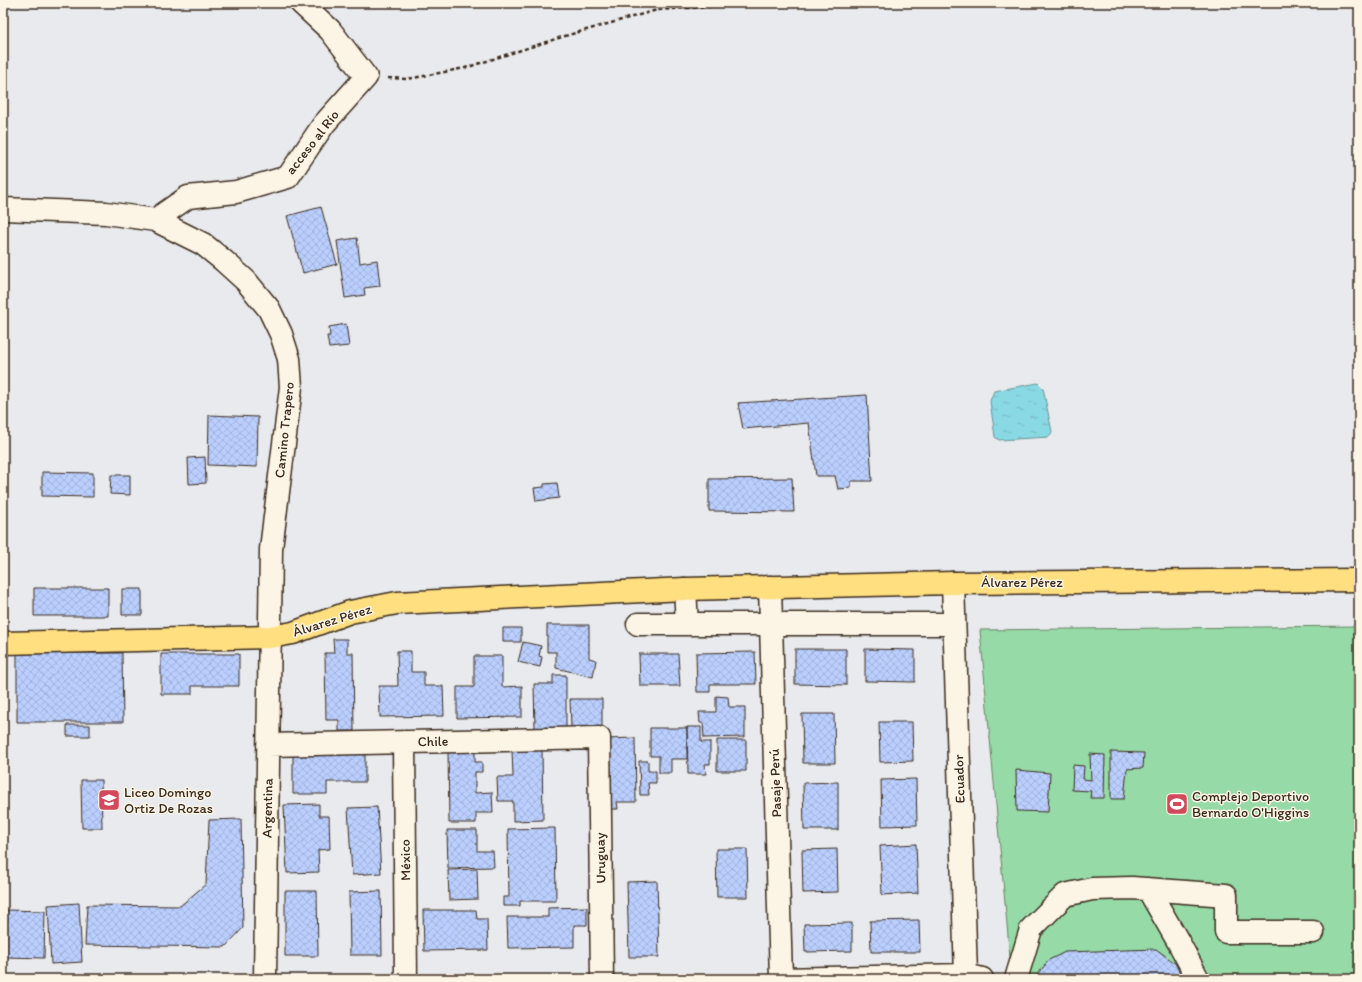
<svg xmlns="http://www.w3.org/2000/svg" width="1362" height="982" font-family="Itim,sans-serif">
  <defs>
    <pattern id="water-ripples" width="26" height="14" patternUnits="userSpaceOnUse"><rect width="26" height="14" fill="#89d9e4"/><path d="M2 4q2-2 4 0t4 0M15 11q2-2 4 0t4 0" fill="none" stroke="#77bac3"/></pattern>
    <pattern id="building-cross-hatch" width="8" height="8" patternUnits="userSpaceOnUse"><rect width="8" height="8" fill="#bacfff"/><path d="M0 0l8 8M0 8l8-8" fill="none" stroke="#a1b2da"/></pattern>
  </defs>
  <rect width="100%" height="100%" fill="#e8eaed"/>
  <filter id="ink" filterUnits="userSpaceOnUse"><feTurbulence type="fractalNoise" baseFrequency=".025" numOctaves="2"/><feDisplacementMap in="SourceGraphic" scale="8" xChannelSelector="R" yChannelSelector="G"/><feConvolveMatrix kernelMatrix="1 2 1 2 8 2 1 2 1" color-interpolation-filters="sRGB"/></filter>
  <g filter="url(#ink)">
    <path fill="#96dba7" stroke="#688262" d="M1359 626V979H1012L980 630Z"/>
    <path fill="url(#water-ripples)" stroke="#6a9395" d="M1038 383 1043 388 1052 432 1049 437 999 440 995 437 990 401 994 391Z"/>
    <path fill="url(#building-cross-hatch)" stroke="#3b2a1e" d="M321 207 337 264 303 273 287 216Z
      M357 238 360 263 377 260 380 286 364 288 365 295 345 298 337 241Z
      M346 324 349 346 329 348 327 336H330L329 327Z
      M867 395 872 481H851V488L838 489 835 476H816L809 423 743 429 738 403Z
      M209 415 258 417 257 467 208 465Z
      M205 457 206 483 189 484 188 458Z
      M42 472 93 473V497L42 496Z
      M111 475H130V495L110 494Z
      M792 478 794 512 709 511V479Z
      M557 483 559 498 536 501 534 488 544 487V484Z
      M34 588H108V616H34Z
      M122 589H142V615H122Z
      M547 625H589V658L596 660 593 677 556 668V652H547Z
      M503 628H521V642H503Z
      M333 639H347V653H353L354 731H339V720H326L325 653H334Z
      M523 642 541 646 539 656 542 657 540 667 518 662Z
      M795 649H846V685L795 684Z
      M865 649 915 650V682L865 681Z
      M397 651H411V672H424V686H443L444 716 380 717 379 686H398Z
      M755 652 756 684H710V692H697L696 653Z
      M17 653H122L123 722H17Z
      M161 654H239V686H192V694H161Z
      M639 654H678L680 686H640Z
      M474 656H502V687L522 686V717L457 718V687H474Z
      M553 675H566V728H535L534 684H553Z
      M716 696 728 697 729 707H745V737L704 738 703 723H700L699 712H716Z
      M570 699H602V727H571Z
      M802 714H834L835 763H803Z
      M879 722H912L913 761 880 762Z
      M67 725H90V736H67Z
      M687 727H701V742H710V764H705L706 774H688Z
      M650 728H687V759H671V773H659V756H650Z
      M635 738 636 802H617L618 809H607L606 739Z
      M717 740H746V771H717Z
      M448 749H475V762H482V772H475V793L492 792 493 813H476V823H449Z
      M512 749H542L543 820 513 821V801H498L497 777H513Z
      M1111 752 1144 753 1143 768 1127 769 1124 799H1111Z
      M293 754H365V782H327V794H293Z
      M1090 754 1105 755 1104 798H1090L1091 791 1072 790 1073 765 1084 766 1083 779 1091 780Z
      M639 761H648V771H656V783H648L649 795H640Z
      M1016 770 1050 773 1048 812 1017 811Z
      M916 779 917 825 882 826 881 780Z
      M81 780H101L102 828H82Z
      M838 782V830H804L803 783Z
      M319 804V816H329L330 849 318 850 319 872 287 873 284 805Z
      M377 807 381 873 352 875 348 808Z
      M241 819 243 928 225 947 85 945 87 905 180 906 206 884 209 820Z
      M555 828 556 901H520V906H503V897H509L508 829Z
      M447 830H477V851H493L494 867 448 868Z
      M916 844 918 893 882 895 880 846Z
      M716 849H747L748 897H717Z
      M837 849 838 892 803 893 802 850Z
      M477 869 478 899 449 900 448 870Z
      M657 881 659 957H629L627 882Z
      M285 891H317L318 956H285Z
      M381 891 382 955H350L349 892Z
      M79 903 82 962 51 964 48 905Z
      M587 907V925H574V947L508 948 507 917H548V908Z
      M6 910 45 911 44 958 6 957Z
      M423 910H476L477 919H487L488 950 424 951Z
      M919 920 920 952H871L870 921Z
      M852 923V951L805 952 804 924Z
      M1156 949 1175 963 1183 979H1034L1049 960 1065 952Z"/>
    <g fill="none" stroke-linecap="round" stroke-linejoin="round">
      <g stroke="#3b2a1e" stroke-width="25">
        <path id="minor" d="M3 209 106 213 155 220 203 244 224 261 246 281 269 309 281 334 289 359 291 387 271 549 265 979
          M155 220 188 197 236 192 288 177 324 124 366 77 330 30 301 3
          M953 583 966 975
          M770 587 781 979
          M685 589 687 624
          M638 624H954
          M404 742 406 979
          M268 745 599 738 602 979
          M1148 889 1179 943 1198 979
          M780 979 966 975 982 979
          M1016 979 1031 929 1065 895 1092 889 1132 888 1226 895V932H1313"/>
      </g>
      <g stroke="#3b2a1e" stroke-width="25">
        <path id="major" d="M3 643 270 637 293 633 350 612 397 603 685 589 953 583 1359 580"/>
      </g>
      <path stroke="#3b2a1e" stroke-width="2.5" stroke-dasharray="4 3" stroke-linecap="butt" d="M919 3 947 5 973 3
        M388 78 408 79 465 68 565 36 657 10 764 3"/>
      <use href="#minor" stroke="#fcf5e5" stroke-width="22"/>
      <use href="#major" stroke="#ffdf80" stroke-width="22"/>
    </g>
  </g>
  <defs>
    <g id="school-square" transform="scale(1.15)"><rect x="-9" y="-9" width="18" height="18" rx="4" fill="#d1495b" stroke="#fcf5e5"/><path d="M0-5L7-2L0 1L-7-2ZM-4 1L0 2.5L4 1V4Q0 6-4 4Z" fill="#fff"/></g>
    <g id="stadium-square" transform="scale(1.15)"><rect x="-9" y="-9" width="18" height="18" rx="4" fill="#d1495b" stroke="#fcf5e5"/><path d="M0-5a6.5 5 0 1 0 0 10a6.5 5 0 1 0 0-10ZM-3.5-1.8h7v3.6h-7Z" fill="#fff"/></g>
  </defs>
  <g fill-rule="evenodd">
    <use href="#school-square" x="109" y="800"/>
    <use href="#stadium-square" x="1177" y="804"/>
  </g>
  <g text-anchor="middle" stroke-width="3" stroke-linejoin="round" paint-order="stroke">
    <g font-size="14" fill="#3b2a1e" stroke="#fcf5e5">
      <text transform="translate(312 142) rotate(-52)" y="5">acceso al Río</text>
      <text transform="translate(284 430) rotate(-84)" y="5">Camino Trapero</text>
      <text x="1022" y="587">Álvarez Pérez</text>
      <text transform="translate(332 620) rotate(-17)" y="5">Álvarez Pérez</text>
      <text transform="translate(433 741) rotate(-1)" y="5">Chile</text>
      <text transform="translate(959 779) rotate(-92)" y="5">Ecuador</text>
      <text transform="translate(775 783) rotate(-92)" y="5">Pasaje Perú</text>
      <text transform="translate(267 808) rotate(-89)" y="5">Argentina</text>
      <text transform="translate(600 858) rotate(-91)" y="5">Uruguay</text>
      <text transform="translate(405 860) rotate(-91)" y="5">México</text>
    </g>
    <g font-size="14" fill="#3b2a1e" stroke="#fcf5e5" text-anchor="start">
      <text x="124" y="797">Liceo Domingo<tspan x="124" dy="16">Ortiz De Rozas</tspan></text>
      <text x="1192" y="801">Complejo Deportivo<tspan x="1192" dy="16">Bernardo O'Higgins</tspan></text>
    </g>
  </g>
  <rect width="1362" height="982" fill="none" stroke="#fcf5e5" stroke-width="16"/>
  <rect x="8" y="8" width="1346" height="966" fill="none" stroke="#3b2a1e" stroke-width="1.5" filter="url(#ink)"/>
</svg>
